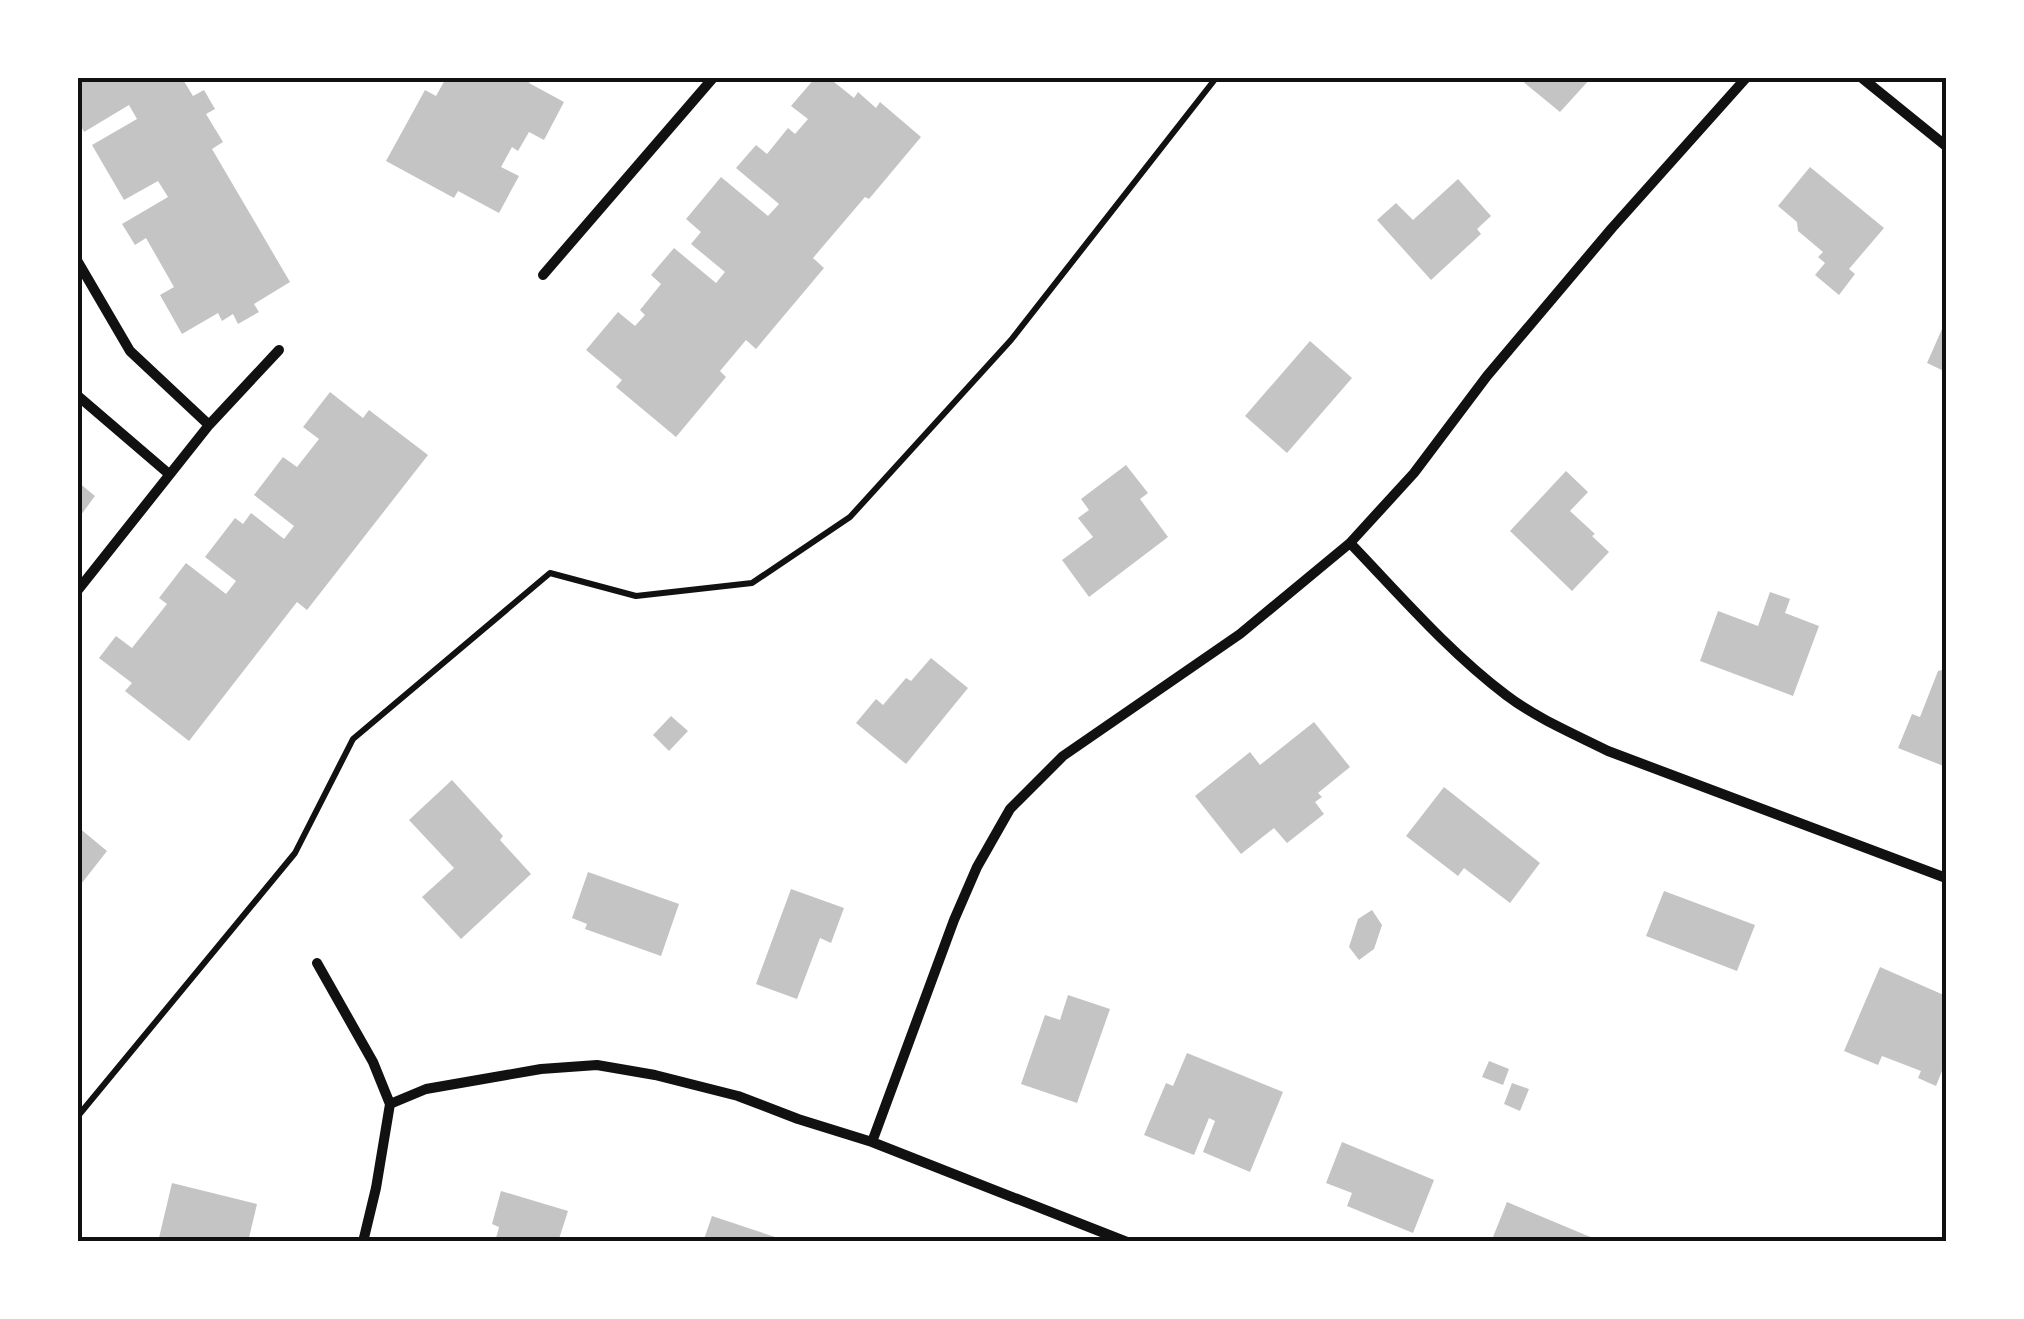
<svg xmlns="http://www.w3.org/2000/svg" width="2024" height="1319" font-family="'Open Sans',sans-serif">
  <rect width="100%" height="100%" fill="#fff"/>
  <path fill="#c4c4c4" d="M78 78H182L193 96 204 90 215 109 206 114 223 142 212 149 290 282 254 304 259 312 238 324 233 314 222 321 218 313 182 334 160 295 174 287 146 238 135 245 122 224 168 197 158 181 124 200 92 145 137 119 129 105 84 132 78 120V100L80 98 78 94Z
    M446 78H532L529 83 564 102 544 140 529 132 518 151 512 147 501 167 519 176 499 213 458 191 454 198 386 161 425 90 436 96Z
    M815 78H829L854 98 858 92 876 108 880 102 921 137 869 199 865 197 813 258 824 268 756 349 746 340 720 371 726 377 676 437 616 387 622 380 586 350 618 312 635 326 645 315 640 310 661 284 651 275 674 248 716 283 725 272 691 244 701 232 686 219 721 177 768 216 779 204 736 168 756 145 767 154 788 128 795 134 808 119 791 106Z
    M1523 78H1591L1560 112 1521 80Z
    M1810 167 1884 228 1849 269 1855 274 1839 295 1815 275 1825 263 1818 257 1823 252 1798 231 1797 222 1778 206Z
    M1458 179 1491 216 1477 229 1481 234 1431 280 1377 220 1396 203 1413 220Z
    M1946 320V372L1927 363Z
    M1310 341 1352 378 1287 453 1245 416Z
    M330 392 363 418 369 410 428 455 307 610 297 602 189 741 125 691 132 683 99 658 116 636 132 648 167 604 159 598 186 563 226 594 236 581 205 557 235 518 243 524 251 513 284 539 294 526 254 495 283 457 297 467 319 439 303 427Z
    M1126 465 1148 493 1140 499 1168 537 1089 597 1062 560 1093 537 1078 518 1089 510 1081 499Z
    M1566 471 1588 492 1570 511 1595 534 1592 536 1609 552 1572 591 1510 531Z
    M78 482 95 496 78 519Z
    M1770 592 1790 599 1785 613 1819 626 1793 696 1700 661 1718 611 1758 626Z
    M931 658 968 688 906 764 856 723 876 699 883 705 906 678 911 681Z
    M1946 669V767L1898 748 1912 714 1920 717 1938 671Z
    M671 716 688 731 669 751 653 735Z
    M1314 722 1350 767 1318 793 1322 797 1315 802 1324 814 1287 843 1274 828 1241 854 1195 796 1250 752 1260 765Z
    M452 780 503 836 500 840 531 874 461 939 422 897 454 868 409 820Z
    M1444 787 1540 863 1510 903 1464 868 1458 876 1406 836Z
    M78 827 107 851 78 888Z
    M588 872 679 904 661 956 585 929 587 924 572 918Z
    M791 889 844 908 831 943 820 938 797 999 756 984Z
    M1664 891 1755 925 1737 971 1646 936Z
    M1372 910 1382 925 1374 949 1359 960 1349 947 1358 919Z
    M1880 967 1946 996V1061L1936 1086 1918 1078 1921 1071 1882 1056 1878 1065 1844 1051Z
    M1068 995 1110 1009 1077 1103 1021 1084 1045 1015 1060 1020Z
    M1187 1053 1283 1092 1250 1172 1203 1152 1215 1121 1209 1118 1194 1155 1144 1135 1166 1083 1173 1086Z
    M1489 1061 1509 1069 1503 1085 1482 1077Z
    M1512 1083 1529 1089 1520 1111 1504 1104Z
    M1342 1142 1434 1180 1413 1233 1347 1206 1352 1193 1326 1183Z
    M172 1183 257 1204 248 1242H158Z
    M501 1191 568 1211 558 1242H495L499 1227 492 1224Z
    M1507 1202 1600 1241V1242H1491Z
    M712 1216 787 1241V1242H703Z"/>
  <g fill="none" stroke-linecap="round" stroke-linejoin="round">
    <path stroke="#111" stroke-width="6" d="M78 1116 295 853 353 739 550 573 636 596 752 583 850 517 1011 340 1216 78"/>
    <path stroke="#111" stroke-width="10" d="M1862 78 1946 146
      M78 262 130 351 209 425
      M543 275 713 78
      M78 396 169 474
      M1350 543C1400 595 1448 651 1506 695 1536 718 1574 734 1608 751L1946 878
      M78 590 209 425 279 350
      M317 963 373 1062 390 1104 376 1188 363 1242
      M390 1104 426 1089 541 1069 597 1065 655 1075 738 1096 798 1119 872 1142 1127 1242
      M872 1142 954 920 977 867 1010 809 1063 756 1240 634 1350 543 1414 473 1487 376 1612 228 1746 78"/>
  </g>
  <rect width="2024" height="1319" fill="none" stroke="#ffffff" stroke-width="160"/>
  <rect x="80" y="80" width="1864" height="1159" fill="none" stroke="#111" stroke-width="4"/>
</svg>
